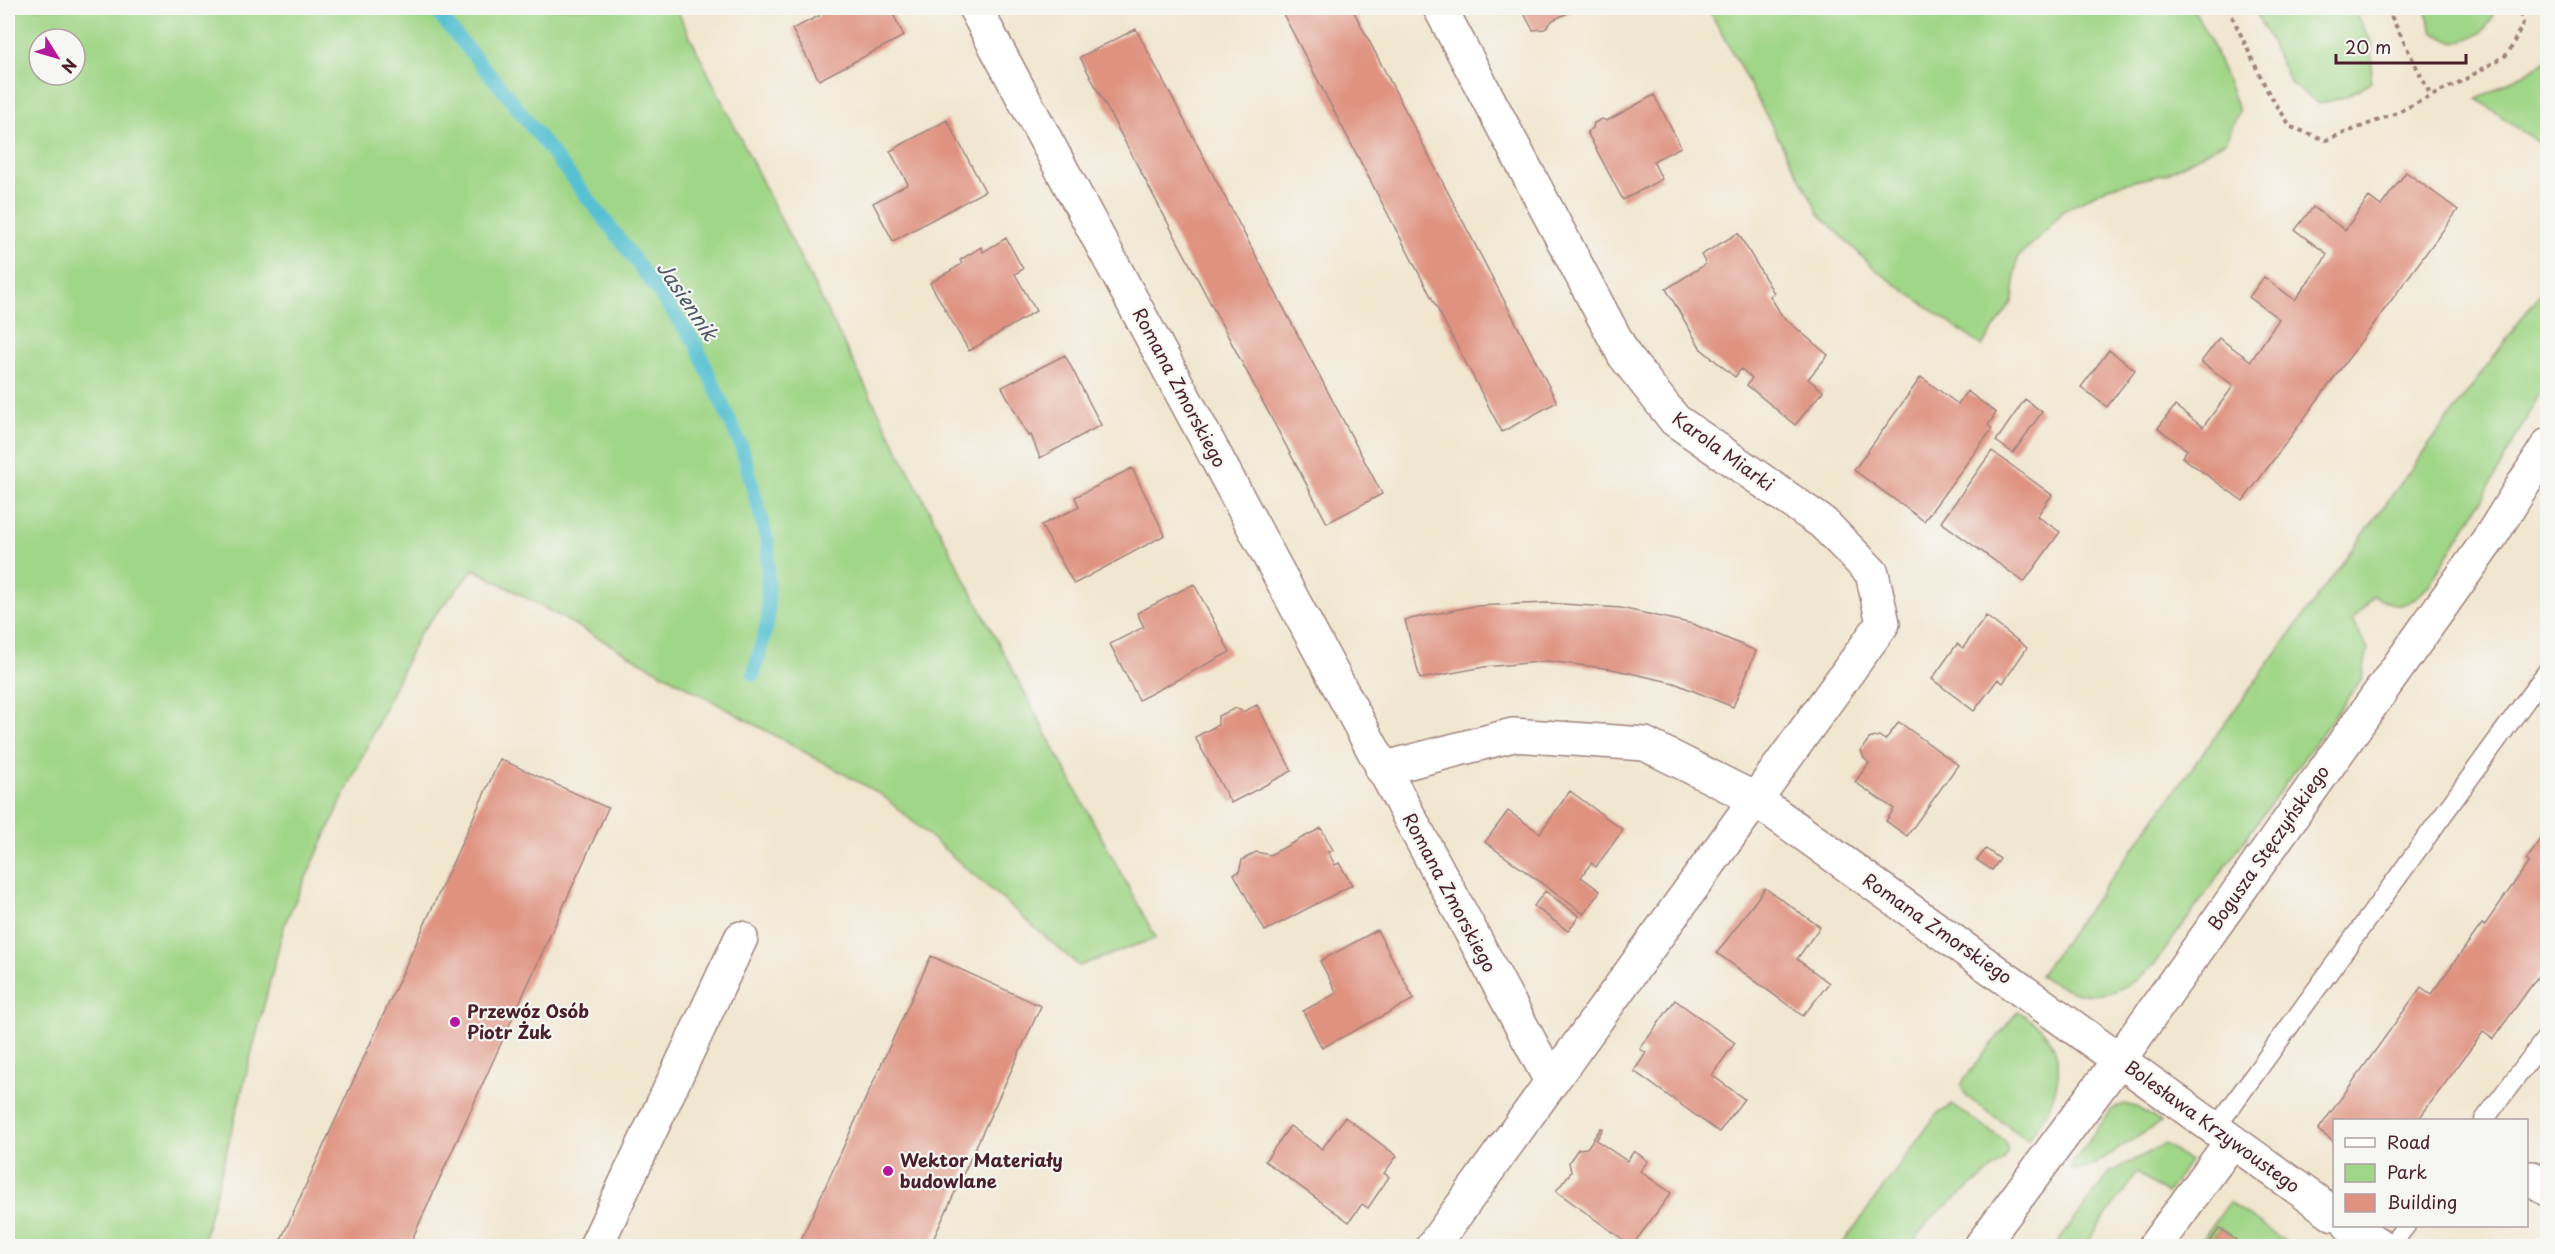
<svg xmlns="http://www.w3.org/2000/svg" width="2555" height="1254" font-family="'Playpen Sans',sans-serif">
  <rect width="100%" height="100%" fill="#f6f6f2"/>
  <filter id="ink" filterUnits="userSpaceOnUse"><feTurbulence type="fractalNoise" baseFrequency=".0167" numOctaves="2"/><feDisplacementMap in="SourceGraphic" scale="12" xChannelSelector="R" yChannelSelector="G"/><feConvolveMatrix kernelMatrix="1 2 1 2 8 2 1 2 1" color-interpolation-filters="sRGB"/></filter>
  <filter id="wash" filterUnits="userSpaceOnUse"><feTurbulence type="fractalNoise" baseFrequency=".008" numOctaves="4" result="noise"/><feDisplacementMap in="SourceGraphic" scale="24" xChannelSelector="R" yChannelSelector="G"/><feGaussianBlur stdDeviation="1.35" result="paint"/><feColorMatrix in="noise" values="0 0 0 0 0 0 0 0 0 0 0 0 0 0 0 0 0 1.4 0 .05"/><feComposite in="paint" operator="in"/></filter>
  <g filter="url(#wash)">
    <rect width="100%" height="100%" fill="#f1e6cf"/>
    <path fill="#a0d687" stroke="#757a59" stroke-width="1.5" fill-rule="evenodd" d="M8 8H676C830 321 989 631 1156 938L1079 966 882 795 474 569 419 634 285 923 202 1246H8ZM39 39H75V75H39Z
      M1708 8H2193L2214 48 2239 111 2226 141 2166 174 2108 187 2063 211 2047 230 2017 258 2013 301 1982 346 1876 270 1820 215Z
      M2254 8H2352L2372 43 2371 82 2347 96 2319 104 2291 84Z
      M2424 8H2495C2488 33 2479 36 2454 43L2433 32Z
      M2547 61V149L2477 99Z
      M2547 284V380L2481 502 2429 585C2409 608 2399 609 2373 596L2352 621 2368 649 2362 678 2154 965C2116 1001 2084 1004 2040 975Z
      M2018 1011C2026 1017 2036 1023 2043 1031 2074 1066 2052 1108 2028 1140L1967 1097 1961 1086 1965 1078Z
      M2124 1104 2136 1107 2161 1122 2090 1167 2075 1170 2070 1167 2111 1110Z
      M1952 1105 2004 1140C2009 1149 2009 1154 2002 1162L1932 1217 1910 1246H1841L1936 1115Z
      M2165 1144 2189 1161 2167 1194 2137 1173 2084 1246H2055L2110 1172Z
      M2229 1202 2292 1246H2244L2220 1228 2206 1246H2197Z"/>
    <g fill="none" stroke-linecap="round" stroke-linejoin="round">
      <path stroke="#56c1d2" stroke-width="14" d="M433 8 503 90 618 237 695 343 742 448 768 543V620L754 674"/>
    </g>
    <g id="blocks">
      <path fill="#df9280" d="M816 8H890L904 36 819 80 792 29 819 16Z
        M1280 8H1352L1557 402 1502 432Z
        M1521 8H1578L1553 20 1545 29 1533 30Z
        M1136 29 1382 494 1327 523 1080 57Z
        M1654 95 1681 147 1653 161 1662 179 1623 200 1587 132 1593 128 1594 123 1602 119 1607 121Z
        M947 120 985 191 893 241 873 203 908 184 890 151Z
        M2406 172 2458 210 2243 501 2182 457 2187 450 2158 428 2175 406 2203 427 2229 392 2233 385 2201 362 2219 338 2251 361 2279 319 2249 297 2264 277 2295 300 2322 263 2327 254 2295 230 2313 207 2345 230 2369 197 2381 206Z
        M1738 233 1774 293 1770 296 1782 316 1828 355 1808 379 1823 391 1795 425 1747 385 1752 378 1741 369 1735 377 1701 349 1666 289 1706 264 1701 255Z
        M1006 238 1023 269 1015 274 1036 311 969 351 930 283 962 264 960 260 981 247 983 252Z
        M2109 350 2135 370 2107 407 2081 387Z
        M1065 355 1101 425 1040 458 1031 435 1028 436 1002 387Z
        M1921 377 1958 404 1967 391 1996 413 1988 425 1992 429 1924 521 1854 470Z
        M2025 399 2042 412 2013 453 1996 441Z
        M1992 451 2052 495 2037 516 2060 532 2024 582 1941 522Z
        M1132 468 1165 535 1074 584 1041 525 1079 507 1075 497Z
        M1194 584 1230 652 1139 700 1110 644 1144 627 1137 613Z
        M1548 603 1621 608 1693 624 1756 651 1733 707 1674 683 1612 669 1548 661 1484 667 1420 679 1405 620 1474 606Z
        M1986 616 2027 648 2003 683 1998 679 1974 711 1932 679 1957 644 1963 648Z
        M1257 705 1292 771 1231 803 1195 737 1218 725V716L1236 708 1243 712Z
        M1899 722 1958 765 1907 836 1886 821 1894 809 1855 782 1869 763 1864 758 1861 750 1869 739 1879 736 1885 740Z
        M500 759 608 808 409 1246H278Z
        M1570 791 1623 830 1596 867 1591 863 1581 877 1600 891 1584 914 1485 842 1508 811 1540 833Z
        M1321 828 1333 850 1328 852 1335 865 1339 863 1352 885 1265 931 1234 874 1239 872 1242 860 1256 852 1270 855Z
        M2547 831V971L2544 968 2493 1039 2483 1032 2418 1120H2334V1142L2318 1130 2421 987 2431 994 2482 924 2484 926 2529 862 2526 860Z
        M1986 849 2000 859 1992 870 1977 860Z
        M1765 888 1820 927 1797 959 1829 983 1803 1016 1717 953Z
        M1545 891 1579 916 1568 931 1534 906Z
        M1377 930 1414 999 1322 1048 1303 1011 1337 993 1320 961Z
        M931 956 1041 1006 930 1246H798Z
        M1675 1000 1735 1043 1712 1075 1744 1099 1719 1132 1634 1071 1646 1053 1640 1049Z
        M1345 1117 1397 1156 1384 1173 1389 1177 1368 1208 1362 1204 1349 1222 1265 1161 1290 1126 1322 1149Z
        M1601 1128 1603 1129 1596 1140 1627 1161 1634 1151 1648 1161 1640 1171 1671 1193 1632 1246 1556 1191 1571 1172 1569 1162 1578 1149 1587 1148Z
        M2220 1228 2244 1246H2206Z"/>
    </g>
  </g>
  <g filter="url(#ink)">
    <use href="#blocks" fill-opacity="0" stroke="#9e827d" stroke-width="1.5"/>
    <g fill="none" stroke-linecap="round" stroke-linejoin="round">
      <g stroke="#9e827d" stroke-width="21">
        <path id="service" d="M2484 1120 2548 1035
          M2215 1129 2548 670
          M2390 1246 2406 1226"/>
      </g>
      <g stroke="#9e827d" stroke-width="36">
        <path id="minor" d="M975 8 1551 1081
          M1382 769 1513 735 1645 744 1755 799 2334 1214
          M2532 1178 2548 1190
          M2350 1226 2380 1246
          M596 1246 741 938
          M1433 1246 1883 623 1872 573 1823 523 1675 420 1624 355 1440 8
          M2155 1246 2232 1141"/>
      </g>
      <g stroke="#9e827d" stroke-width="36">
        <path id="tertiary" d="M1981 1246 2119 1060 2491 536 2548 445"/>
      </g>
      <path stroke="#9e827d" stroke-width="4" stroke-dasharray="4.5 4.5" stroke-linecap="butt" d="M2228 8 2267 90 2291 127 2326 140 2392 115 2464 80 2508 54 2523 23 2518 8
        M2387 8 2431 96"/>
      <use href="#service" stroke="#fff" stroke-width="18"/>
      <use href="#minor" stroke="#fff" stroke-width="33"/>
      <use href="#tertiary" stroke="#fff" stroke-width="33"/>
    </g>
  </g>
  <g fill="#b5179e" stroke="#f6f6f2" stroke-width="2">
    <circle cx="455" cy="1022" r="6"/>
    <circle cx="888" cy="1171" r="6"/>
  </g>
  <g text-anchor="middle" stroke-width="4.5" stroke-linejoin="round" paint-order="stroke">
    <g font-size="18" fill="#4a1f2b" stroke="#f6f6f2">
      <text transform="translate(1179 388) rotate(62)" y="6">Romana Zmorskiego</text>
      <text transform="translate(1723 452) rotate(36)" y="6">Karola Miarki</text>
      <text transform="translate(2269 848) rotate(-55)" y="6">Bogusza Stęczyńskiego</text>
      <text transform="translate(1449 893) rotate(62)" y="6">Romana Zmorskiego</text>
      <text transform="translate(1937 929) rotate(35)" y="6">Romana Zmorskiego</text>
      <text transform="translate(2212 1127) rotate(36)" y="6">Bolesława Krzywoustego</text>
    </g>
    <g font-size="18" font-weight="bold" fill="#4a1f2b" stroke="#f6f6f2" text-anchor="start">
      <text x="467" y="1018">Przewóz Osób<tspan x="467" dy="21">Piotr Żuk</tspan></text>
      <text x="900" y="1167">Wektor Materiały<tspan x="900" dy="21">budowlane</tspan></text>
    </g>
    <g font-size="20" font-style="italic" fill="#4e5865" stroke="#f6f6f2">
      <text transform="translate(687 301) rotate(56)" y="7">Jasiennik</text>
    </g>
  </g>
  <rect width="2555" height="1254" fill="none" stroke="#f6f6f2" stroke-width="30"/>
  <rect x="2333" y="1119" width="195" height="108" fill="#f6f6f2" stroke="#b1a0a2" stroke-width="1.5"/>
  <rect x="2345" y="1138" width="30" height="9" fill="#ffffff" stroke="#b1a0a2" stroke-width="1.5"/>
  <text x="2387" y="1149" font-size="18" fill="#4a1f2b">Road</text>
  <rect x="2345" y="1164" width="30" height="18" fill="#a0d687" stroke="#b1a0a2" stroke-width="1.5"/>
  <text x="2387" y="1179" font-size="18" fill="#4a1f2b">Park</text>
  <rect x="2345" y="1194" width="30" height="18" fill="#df9280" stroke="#b1a0a2" stroke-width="1.5"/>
  <text x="2387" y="1209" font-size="18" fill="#4a1f2b">Building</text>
  <g transform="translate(57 57) rotate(127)"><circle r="28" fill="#f6f6f2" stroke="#b1a0a2" stroke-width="1.5"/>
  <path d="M0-4.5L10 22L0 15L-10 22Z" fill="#b5179e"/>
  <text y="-9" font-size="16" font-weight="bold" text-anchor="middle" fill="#4a1f2b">N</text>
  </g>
  <path d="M2336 54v9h130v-9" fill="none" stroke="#4a1f2b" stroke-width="3"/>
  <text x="2345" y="54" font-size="18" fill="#4a1f2b" stroke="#f6f6f2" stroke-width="4.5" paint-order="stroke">20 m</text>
</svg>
